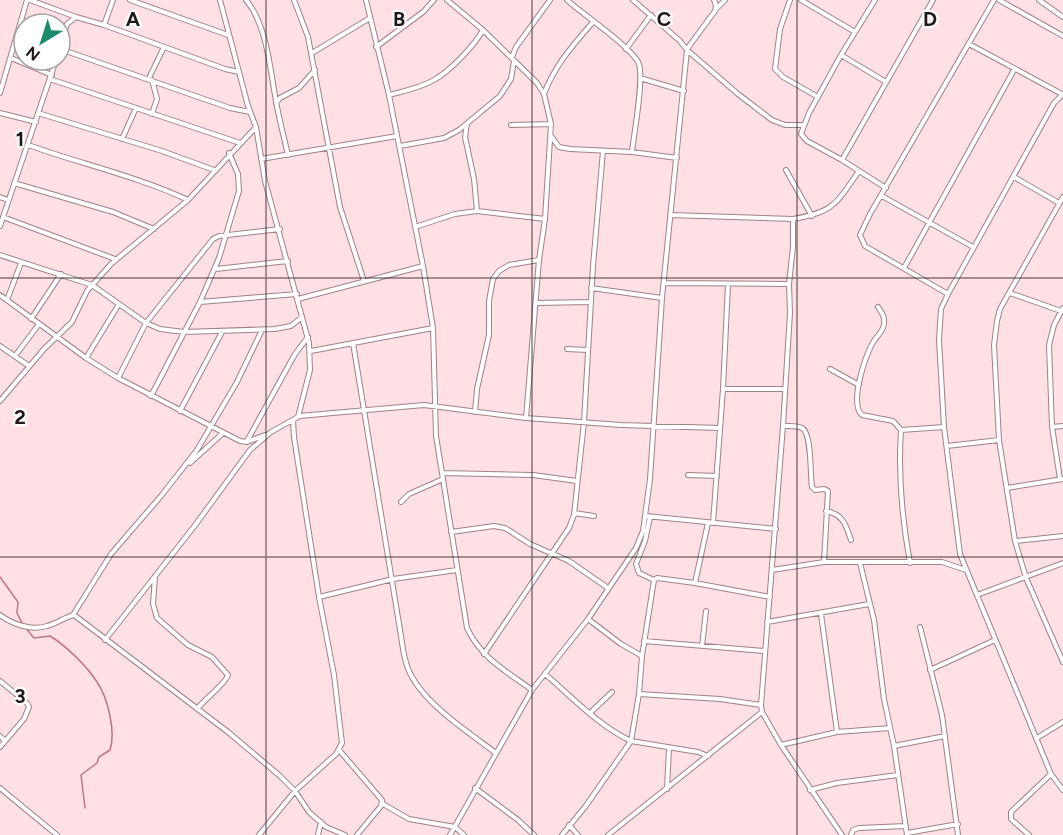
<svg xmlns="http://www.w3.org/2000/svg" width="1063" height="835" font-family="Figtree,sans-serif">
  <rect width="100%" height="100%" fill="#ffe0e4"/>
  <g fill="none" stroke-linecap="round" stroke-linejoin="round">
    <path stroke="#bb7782" stroke-width="1.5" d="M0 577 18 602 17 613 22 623
      M25 627 34 638 50 636C65 645 87 666 97 682 108 698 116 732 110 750L99 757 97 763 81 775 85 808"/>
    <g stroke="#9e8286" stroke-width="6">
      <path id="minor" d="M30 0 76 17
        M130 0 228 35
        M246 0C267 25 270 69 276 101 279 119 284 137 288 155
        M294 0 308 37 340 207 364 281
        M366 0 389 95 423 266 433 328 436 436 467 628C481 658 506 671 532 690
        M447 0 483 30 537 83 544 94 551 124 545 219 539 260 526 418
        M567 0C581 13 634 49 639 64 644 80 634 133 632 152
        M790 0 780 29 775 69 783 77 818 97
        M801 0 855 32
        M875 0 841 55 809 113 801 134 807 141 842 160 886 188
        M999 0 1063 36
        M1039 0 1063 17
        M715 10 725 0
        M104 25 113 0
        M969 44 1062 94
        M60 47 67 24 76 17 104 25 225 69 239 72
        M376 47 423 12 434 0
        M60 49 230 108 250 112
        M626 49 651 15
        M687 49 715 11 716 5 714 0
        M687 50 738 94 772 120 785 125H804
        M312 53 370 18
        M841 55 886 82
        M512 57 516 47 550 0
        M11 58 52 75
        M149 78 164 47
        M640 78 684 91
        M50 79 240 143
        M152 80 157 99 152 114
        M0 93 27 0
        M544 94C555 65 573 45 593 22
        M1063 94 1054 103 948 294 941 309 939 340 944 427 960 554 1051 774 1063 790
        M389 95C404 91 420 88 434 80 450 71 474 46 483 30
        M276 103 280 98 299 88 315 70
        M0 113 36 122
        M38 113 162 151 214 170
        M467 124 465 137 474 179 477 211
        M511 125 551 124
        M551 136 559 147 570 149 632 152 677 158
        M122 139 136 108
        M28 145C81 164 137 176 188 200
        M400 146 444 138 459 130 500 96 511 79 514 61
        M261 159 397 136
        M842 160 933 0
        M786 170 812 216
        M1014 177 1059 203
        M14 183 113 212 154 229
        M882 196 973 247
        M0 197 8 200
        M1063 197 1000 309 997 321 994 345 999 440 1015 541 1026 578 1063 662
        M670 215 793 219C834 212 836 204 859 171
        M3 217 115 259
        M793 219V247L789 284 790 313 783 426 761 705 762 712 781 745 842 835
        M0 226 56 60
        M415 227 455 214 477 211 545 219
        M0 255 92 285 146 323 160 329 184 332 275 329 291 326 302 317
        M904 268 1014 70
        M216 269 288 261
        M664 283 789 284
        M591 288 662 298
        M1010 293 1061 311
        M948 294 865 246 860 235 870 214 994 0
        M0 295 86 358 118 378 240 441 247 442 265 435
        M298 299 423 266
        M7 300 21 263
        M200 302 297 294
        M536 303 590 302
        M878 307C882 313 885 317 884 324 883 333 876 336 872 344 865 358 849 403 862 415L893 421 901 430C898 474 902 519 910 563
        M31 319 61 274
        M353 343 401 636C403 650 405 665 412 677 428 706 469 733 496 753
        M0 346 29 366
        M567 349 588 350
        M311 351 433 328
        M15 356 39 324
        M86 358 119 304
        M830 369 859 385
        M118 378 146 323 213 239 219 236 280 229
        M723 389H785
        M151 396 200 302 219 258 239 191 238 174 229 153
        M0 401 44 349 72 322 87 291 111 264 188 200 256 127
        M180 411 222 332
        M475 412 477 389 489 335V301L493 279 499 271 509 265 539 260
        M299 416 424 405 526 418 621 425 720 428
        M783 426C788 426 797 425 802 428 812 433 810 475 812 487L815 490 824 489 828 491 824 562
        M1052 427 1063 426
        M901 430 944 427
        M247 441 295 354 308 337
        M947 446 999 440
        M190 463 223 433
        M443 473 533 475 577 481
        M688 475 717 476
        M1060 479 1052 427 1049 345 1054 325 1063 308
        M1007 488 1063 479
        M401 502 409 494 443 479
        M826 511C843 514 846 525 851 540
        M574 513 594 516
        M646 516 776 529
        M650 517 645 541 636 564 639 573 654 580
        M713 523 723 389 728 284
        M451 532 494 526 505 528 530 544 569 561 608 588
        M1015 541 1063 536
        M860 563 874 620 884 699 894 746 907 835
        M772 570 824 562H942L966 570
        M155 576 153 604 157 618 188 645 212 657 228 675C226 683 204 700 197 709
        M695 583 708 523
        M977 595 1063 563
        M319 597 393 579 457 570
        M821 614 837 732
        M0 615C12 624 31 631 47 626 56 624 65 617 74 615L228 732 280 776 295 791 309 812 326 827 345 835
        M73 615 111 554 161 496 197 450 237 382 262 330
        M588 619 621 644 642 656
        M767 622 869 604
        M920 627 942 715 958 835
        M105 640 196 524 250 450 271 432 298 417 310 370 309 343 265 181 256 127 248 106 220 0
        M644 641 765 651
        M702 646 706 611
        M484 654 569 528 574 515 584 422 593 266 603 151
        M930 670 995 640
        M545 674C572 697 599 726 631 741L698 752 708 756
        M0 681 27 703 29 707 24 719 0 747
        M639 694 720 699 761 705
        M590 713 612 692
        M0 736 5 741
        M1037 738 1063 722
        M781 745 837 732 890 728
        M894 746 945 736
        M339 750 382 800 381 806 357 835
        M0 788 57 835
        M475 788 518 820 534 835
        M667 789 669 748
        M810 790 837 783 898 775
        M383 804 409 819 455 827 464 835
        M569 825 578 835
        M907 833 958 824
        M259 835 295 791 336 754 342 743 334 675 319 597 294 437 293 420
        M318 835 321 822
        M450 835 532 690 588 619 636 548 643 531 650 479 662 298 687 50 680 41 633 0
        M562 835 585 807 631 741 639 694 642 656 654 580 657 578 695 583 770 597
        M608 835 762 712
        M851 835 853 830 859 828 906 826
        M1029 835 1011 819V812L1051 774"/>
    </g>
    <use href="#minor" stroke="#fff" stroke-width="4"/>
  </g>
  <path fill="none" stroke="#211718" stroke-width="1.5" stroke-opacity="0.55" d="M266 0V835M532 0V835M797 0V835M0 278H1063M0 557H1063"/>
  <g font-size="20" text-anchor="middle" font-weight="bold" fill="#211718" stroke="#fff" stroke-width="4.5" stroke-linejoin="round" paint-order="stroke">
    <text x="133" y="26">A</text>
    <text x="399" y="26">B</text>
    <text x="664" y="26">C</text>
    <text x="930" y="26">D</text>
    <text x="20" y="146">1</text>
    <text x="20" y="424">2</text>
    <text x="20" y="703">3</text>
  </g>
  <g transform="translate(42 42) rotate(218)"><circle r="28" fill="#ffffff" stroke="#a6a2a3" stroke-width="1.5"/>
  <path d="M0-4.5L10 22L0 15L-10 22Z" fill="#1b8b6c"/>
  <text y="-9" font-size="16" font-weight="bold" text-anchor="middle" fill="#211718">N</text>
  </g>
</svg>
